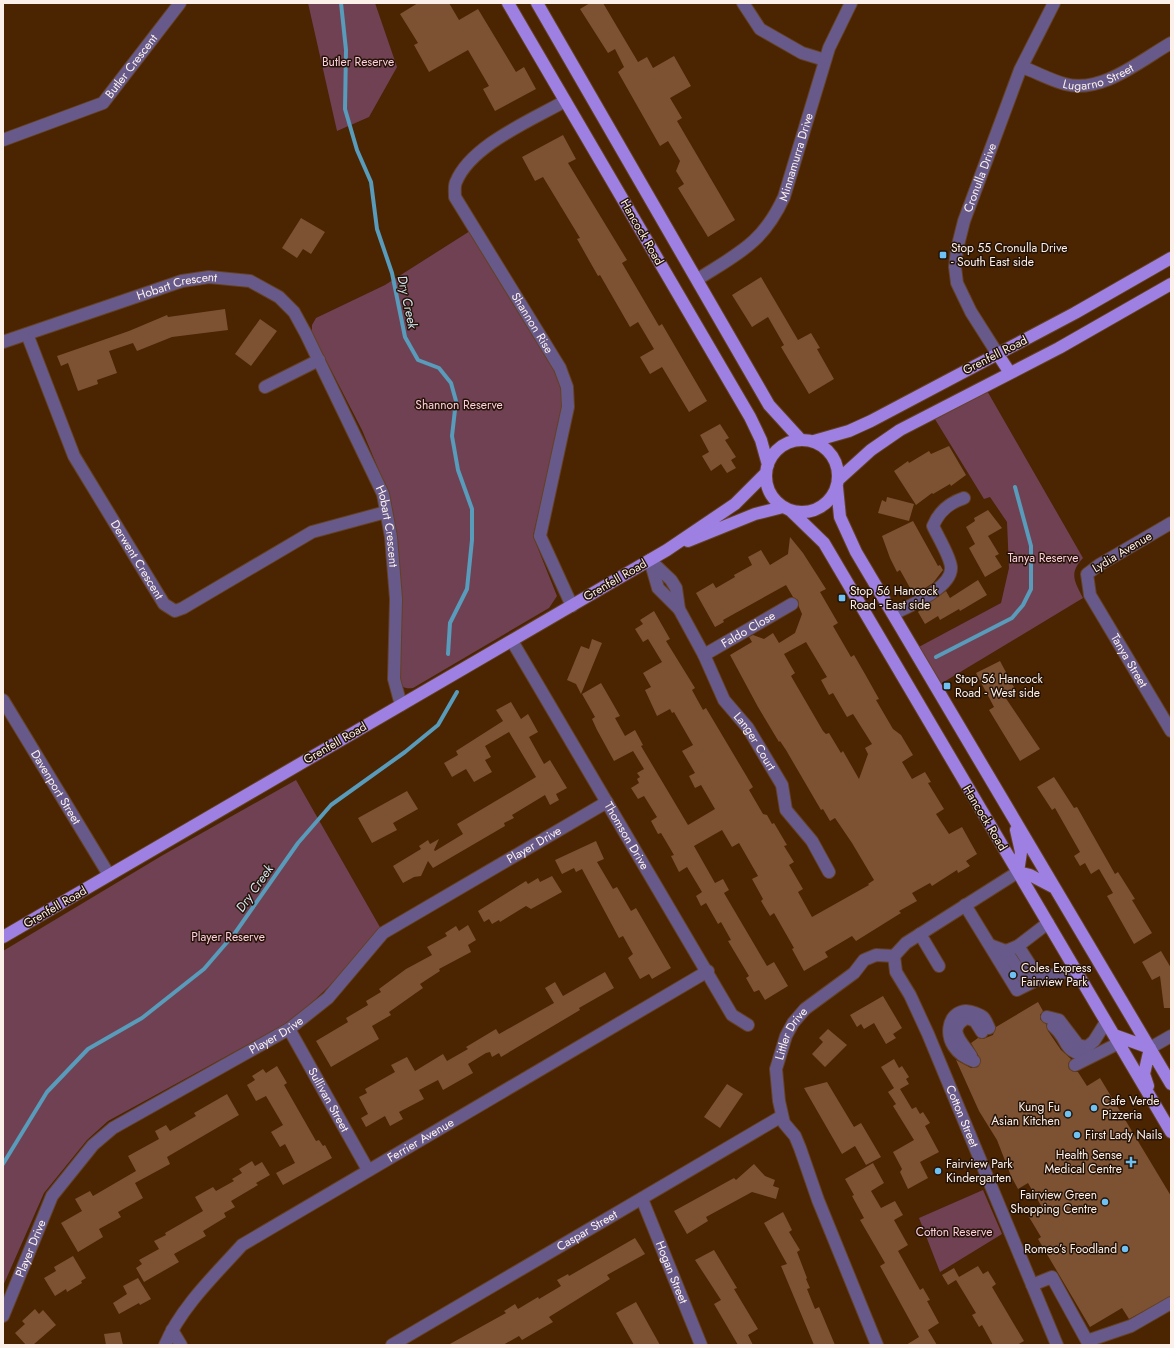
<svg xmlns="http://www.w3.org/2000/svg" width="1174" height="1348" font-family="Jost,sans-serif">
  <rect width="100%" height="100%" fill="#4b2402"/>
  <path fill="#704153" d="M308 3H375L397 67 369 117 337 131Z
    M470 231 555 370 562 388 563 407 533 536 557 596 549 608 413 688C406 689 404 688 399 683L396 535 388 492 362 430 312 333V325L316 318 385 285Z
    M986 389 1083 558C1069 573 1074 581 1083 598L937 686 915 649 1001 603 1009 568 1007 522 990 497 984 499 933 416Z
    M296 780 381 929C351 963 323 997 285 1024L108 1121 87 1140 44 1193 3 1286V951L163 855Z
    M983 1190 1002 1234 940 1272 919 1218Z"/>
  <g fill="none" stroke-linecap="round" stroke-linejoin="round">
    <path stroke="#589bba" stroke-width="4" d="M341 3 346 50 345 109 357 150 371 182 377 229 392 273 405 337 418 360 439 368 451 383 456 401 452 436 458 470 472 509V540L467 589 450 623 448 654
      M936 657 1012 618 1023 605 1031 589V546L1015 487
      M3 1164 47 1092 88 1049 142 1018 204 969 235 933 298 843 331 805 405 752 438 725 457 692"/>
  </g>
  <path fill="#7d5233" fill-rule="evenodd" d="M418 3H449L459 20 478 9 516 72 524 67 536 89 495 111 483 89 489 86 468 50 429 72 414 45 418 43 400 14Z
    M590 3H603L638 62 647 57 653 68 674 56 691 86 670 98 682 118 677 121 735 220 708 237 678 188 684 184 676 171 680 161 668 141 660 146 618 72 624 67 615 49 608 53 580 9Z
    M563 135 576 159 568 163 627 260 622 263 659 326 662 324 707 401 689 412 662 367 650 374 640 357 654 349 638 322 630 327 600 275 598 276 577 239 580 238 543 177 535 181 522 157Z
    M301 218 325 232 311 254 303 249 297 258 282 248Z
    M761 277 798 340 811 333 820 348 817 349 834 379 809 394 781 347 784 345 768 317 752 327 732 295Z
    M225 309 228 330 172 337 137 351 133 343 109 351 117 373 97 380 98 384 78 391 68 363 61 366 57 356 129 331 167 315 168 317Z
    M260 319 277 331 251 366 235 354Z
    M720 424 729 438 725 440 736 457 731 460 736 468 727 473 721 464 711 471 702 456 709 452 700 435Z
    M949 446 966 475 951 486 950 484 933 494 932 493 916 505 894 471 908 461 909 463 929 451 931 454Z
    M887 497 914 504 909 521 878 513 882 500 886 502Z
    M988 510 1002 528 988 536 999 554 995 556 1002 567 985 577 969 548 975 544 966 527 975 521 974 518Z
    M913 521 938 566 940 565 943 570 933 583 914 595 900 570 897 572 890 558 882 536Z
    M790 537 803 553 826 589 820 592 838 623 833 626 851 657 854 655 865 674 879 699 876 700 893 729 901 735 913 755 902 762 912 779 925 772 931 782 928 783 944 809 936 814 949 834 962 827 977 854 966 861 970 866 958 873 957 870 932 886 930 883 912 893 917 901 899 911 901 913 856 941 852 936 825 952 828 957 804 971 792 949 794 948 774 913 770 916 761 901 763 899 752 879 758 876 739 843 732 847 722 830 694 846 715 883 723 879 729 890 724 893 767 966 774 962 788 986 765 1000 759 990 754 992 746 978 749 976 728 941 731 940 721 922 718 924 706 903 701 906 696 896 702 892 687 867 679 872 671 856 674 855 661 833 658 834 651 821 657 817 644 796 638 799 631 788 639 783 637 779 640 777 637 773 644 769 633 751 614 761 597 730 592 719 595 717 582 694 601 683 620 716 615 718 625 736 635 730 643 745 641 746 688 825 715 809 701 785 695 788 689 776 695 773 682 751 693 745 674 712 672 713 670 709 657 716 645 690 651 687 643 673 662 662 648 639 643 642 635 629 643 624 640 620 654 611 670 639 666 641 695 688 692 690 703 710 706 708 753 787 749 790 763 814 767 815 772 824 774 823 787 845 784 846 794 862 789 865 803 889 798 892 812 917 869 885 868 884 874 880 852 843 835 818 830 821 823 809 821 810 786 750 780 741 779 742 758 707 730 655 752 642 749 637 753 635 764 639 773 633 779 643 795 633 802 614 799 607 798 600 793 597 786 585 723 620 724 622 715 627 696 593 713 583 716 588 735 577 734 575 752 565 748 557 761 550 770 565 788 554ZM806 642 827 677 821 680 829 695 833 693 847 717 853 714 872 744 865 748 868 754 859 779 843 751 841 753 829 733 826 734 823 731 791 676 795 673 784 654Z
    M978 580 987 595 960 611 959 609 940 620 938 616 925 624 918 612 922 608 946 591 950 598Z
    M592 639 602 643 581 694 576 684 567 680 581 646 589 649Z
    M1000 661 1016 691 1005 697 1040 749 1020 761 989 710 994 707 976 673Z
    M511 702 521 719 528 714 538 732 529 737 544 764 550 760 567 788 556 794 559 800 550 805 545 795 512 815 514 818 504 823 505 826 433 868 428 861 421 876 414 877 403 883 393 866 421 849 419 846 428 840 430 844 439 839 434 850 435 851 463 834 457 824 536 777 509 732 485 746 491 757 485 760 492 772 474 782 466 769 452 777 444 763 458 755 456 751 503 721 496 710Z
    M1054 777 1074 808 1077 807 1115 874 1118 872 1135 899 1132 900 1152 933 1134 944 1107 896 1113 893 1099 869 1091 874 1085 863 1080 866 1074 856 1080 852 1055 808 1052 810 1037 787Z
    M407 791 418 809 393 823 397 830 372 843 358 818Z
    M596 841 604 859 597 862 613 889 617 887 631 911 636 908 671 968 652 979 649 974 640 979 628 958 633 954 623 936 619 938 582 869 576 872 574 868 562 874 555 860Z
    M552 876 562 892 531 909 526 906 500 922 499 920 492 924 489 919 484 922 478 911 526 881 528 884 538 878 540 882Z
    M468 925 476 940 468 945 471 952 439 969 440 971 420 984 423 988 389 1012 391 1015 372 1026 379 1039 331 1067 316 1041 348 1022 346 1018 368 1005 366 1001 381 992 379 989 406 969 432 955 427 947 447 936 445 933 456 926 459 931Z
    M1161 951 1171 968V1008H1164L1160 976 1152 980 1142 962Z
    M605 972 614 988 579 1008 580 1010 501 1057 499 1053 492 1057 490 1052 486 1053 468 1064 473 1073 443 1090 438 1080 419 1090 424 1099 399 1112 403 1119 390 1126 385 1116 366 1127 361 1118 368 1114 359 1097 367 1093 365 1089 395 1072 391 1065 407 1057 415 1071 443 1054 447 1061 468 1049 466 1047 496 1029 499 1034 554 1003 545 988 555 982 563 996Z
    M883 996 902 1028 893 1034 896 1038 886 1044 874 1023 864 1029 861 1024 857 1027 850 1015Z
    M1038 1002 1043 1011 1040 1015V1019L1046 1024 1048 1031 1061 1050 1071 1059 1068 1064 1069 1069 1074 1072H1078L1087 1086 1100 1078 1171 1196V1296L1129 1319 1122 1308 1090 1327 1038 1239 1041 1237 1029 1217 1043 1209 1028 1183 1018 1189 1011 1176 997 1140 979 1111 956 1060 971 1068 978 1067 981 1060 971 1043 978 1038 983 1039 993 1035 996 1027Z
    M828 1029 847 1045 825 1067 812 1054 823 1042 819 1038Z
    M894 1059 899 1068 902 1066 909 1077 906 1079 909 1084 900 1089 912 1109 916 1107 920 1114 923 1112 930 1123 925 1126 939 1152 920 1162 928 1178 908 1189 900 1172 902 1169 893 1152 914 1140 893 1106 896 1104 888 1092 894 1088 881 1067Z
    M277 1066 287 1083 284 1085 316 1141 319 1140 323 1146 325 1145 332 1158 283 1185 276 1173 295 1163 285 1144 280 1147 271 1132 283 1125 266 1096 256 1101 247 1085 255 1080 252 1076 263 1069 266 1073Z
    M827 1082 854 1127 861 1123 881 1157 866 1165 855 1146 842 1154 804 1088Z
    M727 1084 743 1094 720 1128 704 1117Z
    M227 1094 239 1115 167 1157 170 1164 135 1183 143 1198 118 1212 121 1217 99 1229 103 1237 78 1252 61 1223 82 1211 75 1199 90 1191 93 1196 136 1171 128 1156 159 1139 155 1131 166 1125 170 1131 196 1116 194 1113Z
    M252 1161 255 1166 262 1162 270 1175 256 1183 258 1185 231 1201 235 1207 224 1213 226 1217 203 1231 206 1236 174 1254 179 1262 144 1282 136 1268 142 1264 139 1260 159 1249 154 1241 166 1235 165 1233 203 1211 195 1197 213 1187 216 1191 234 1181 232 1179 242 1173 239 1169Z
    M873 1163 884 1183 871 1191 881 1208 895 1201 903 1215 894 1220 908 1245 898 1251 920 1290 923 1288 930 1300 927 1301 939 1323 928 1330 937 1345H906L919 1337 880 1266 885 1263 860 1220 864 1218 852 1196 854 1195 845 1179Z
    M754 1164 765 1176 775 1180 773 1186 779 1188 776 1199 752 1192 706 1217 708 1221 687 1234 674 1211 734 1178 736 1180Z
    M783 1212 792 1230 789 1232 800 1250 797 1252 807 1278 806 1279 810 1288 807 1289 815 1309 819 1307 835 1345H814L781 1266 787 1264 764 1223Z
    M635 1238 645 1254 607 1275 610 1279 549 1317 553 1322 522 1340 519 1336 503 1345H448L506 1313 504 1311 515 1304 518 1309 538 1297 539 1299 561 1286 557 1280 568 1274 569 1276Z
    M714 1250 737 1288 734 1289 758 1329 748 1335 753 1345H738L714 1304 721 1300 695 1260Z
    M73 1256 86 1278 81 1281 82 1283 67 1292 66 1289 55 1296 44 1278 56 1271 54 1267Z
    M978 1266 983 1274 988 1271 996 1284 992 1287 1024 1341 1017 1345H993L982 1325 979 1327 972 1315 976 1313 956 1280 948 1285 942 1275 954 1268 959 1277Z
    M138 1278 151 1299 140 1305 139 1303 119 1314 113 1303 127 1294 123 1286Z
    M636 1302 660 1345H634L616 1313Z
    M35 1309 39 1314 43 1310 56 1325 33 1345H26L15 1333 25 1324 22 1321Z
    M120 1332 123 1345H106L104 1334Z"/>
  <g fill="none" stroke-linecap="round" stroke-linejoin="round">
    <g stroke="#644122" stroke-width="14">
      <g id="minor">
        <path d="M743 3 760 29 802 53 825 60"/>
        <path id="s1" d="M1022 67C1036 72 1050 80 1065 84 1102 94 1141 60 1171 43"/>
        <path id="s2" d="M565 101C532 120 471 145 456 182 454 186 455 192 455 197L560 368 567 387 568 407 540 536 572 606"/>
        <path id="s3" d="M3 140 103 103 180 3"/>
        <path id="s4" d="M698 279C739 253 763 243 784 197L829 48 851 3"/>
        <path id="s5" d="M27 334 74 456 164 604 175 611 183 608 312 532 386 512"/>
        <path id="s6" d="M3 342 182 281 209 277 250 281 279 297 294 312 306 334 383 494 391 537 396 599 394 679 401 705"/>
        <path id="s7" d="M997 353 971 312 957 283 955 267 957 249 964 221 1020 70 1054 3"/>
        <path d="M265 387 319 360"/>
        <path id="s8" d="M1171 523 1099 565 1087 574 1090 595 1171 731"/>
        <path id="s9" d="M650 560 671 580 676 588 679 609 704 655 724 700 748 728 782 785 786 810 812 841 829 872"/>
        <path d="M650 560 658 588 679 609"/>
        <path d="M893 614C910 606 953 587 951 567 950 556 938 537 933 526 939 511 949 503 964 498"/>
        <path id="s10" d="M512 641 732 1015 748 1025"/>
        <path id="s11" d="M704 655 792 604"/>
        <path id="s12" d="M3 700 109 875"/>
        <path d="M965 905 1017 990 1043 977 1076 970"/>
        <path d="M920 934 939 966"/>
        <path d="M990 945 1006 951 1028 984"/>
        <path d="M1018 946 1039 979"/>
        <path d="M1006 951 1018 946 1048 923"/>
        <path id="s13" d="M894 956 896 972 910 995 928 1034 1057 1345"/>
        <path d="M1047 1017 1059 1020 1078 1045 1087 1047 1094 1041 1106 1022"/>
        <path d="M1053 1026C1071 1041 1060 1052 1091 1056"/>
        <path id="s14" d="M289 1029 368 1170"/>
        <path d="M1150 1048 1171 1036"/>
        <path d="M971 1056C963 1043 945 1029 967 1018L975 1021 982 1032"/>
        <path d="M974 1061C935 1048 947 1001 975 1013 977 1014 981 1015 983 1017 986 1020 987 1024 989 1028"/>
        <path d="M1075 1065 1119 1043"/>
        <path id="s15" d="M642 1199 701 1345"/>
        <path d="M1032 1285 1052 1277 1087 1341 1131 1326 1171 1303"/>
        <path id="s16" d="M3 1316 52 1196 93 1145 113 1128 289 1029 328 998 383 933 607 802"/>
        <path d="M172 1330 181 1345"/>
        <path id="s17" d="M165 1345C181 1307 215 1275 242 1245L708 971"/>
        <path id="s18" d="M392 1345 782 1116"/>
        <path id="s19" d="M877 1345 818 1200 800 1148 795 1136 784 1123 779 1101 776 1069 786 1036 793 1023 805 1009 854 973 864 960 876 955 894 956 906 943 1018 872"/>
      </g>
    </g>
    <g stroke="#644122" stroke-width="14">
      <path id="major" d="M508 3 750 417 761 440 768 465
        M537 3 769 405 800 439
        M997 353 1010 373
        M766 476a36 36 0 1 1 72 0a36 36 0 1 1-72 0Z
        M814 441 849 431 871 421 1075 313 1171 258
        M839 479 871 450 900 430 1059 348 1171 284
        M837 487 840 517 856 552 1171 1084
        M791 511 824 543 1171 1132
        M688 541 755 514 783 507
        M1016 830 1021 852 1018 872
        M1018 872 1030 875 1053 887
        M3 937 667 550 735 504 766 473
        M1114 1035 1150 1048
        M1148 1086 1144 1074 1150 1048"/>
    </g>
    <use href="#minor" stroke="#675a8a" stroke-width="12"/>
    <use href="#major" stroke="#9e80e3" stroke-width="12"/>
  </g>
  <g fill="#6ec2f3" stroke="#251307" stroke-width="1.5">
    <rect x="939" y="251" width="8" height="8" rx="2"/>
    <rect x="838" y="594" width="8" height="8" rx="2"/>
    <rect x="943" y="682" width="8" height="8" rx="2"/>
    <circle cx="1013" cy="975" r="4"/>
    <circle cx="1094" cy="1108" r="4"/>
    <circle cx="1068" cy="1114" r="4"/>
    <circle cx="1077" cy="1135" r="4"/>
    <path d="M1129 1156h4v4h4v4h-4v4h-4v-4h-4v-4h4z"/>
    <circle cx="938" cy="1171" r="4"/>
    <circle cx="1105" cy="1202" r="4"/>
    <circle cx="1125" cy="1249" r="4"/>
  </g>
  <g text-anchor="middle" stroke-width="3" stroke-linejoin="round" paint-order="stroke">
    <g font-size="12" fill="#fecfde" stroke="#251307">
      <text x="358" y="66">Butler Reserve</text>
      <text x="459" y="409">Shannon Reserve</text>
      <text x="1043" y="562">Tanya Reserve</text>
      <text x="228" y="941">Player Reserve</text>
      <text x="954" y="1236">Cotton Reserve</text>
    </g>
    <g font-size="12" fill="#fcf1ea" stroke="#251307">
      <text dy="4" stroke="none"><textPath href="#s3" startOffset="153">Butler Crescent</textPath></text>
      <text dy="4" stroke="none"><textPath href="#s1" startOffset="81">Lugarno Street</textPath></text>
      <text dy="4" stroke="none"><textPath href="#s4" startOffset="163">Minnamurra Drive</textPath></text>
      <text dy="4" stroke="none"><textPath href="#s7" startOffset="190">Cronulla Drive</textPath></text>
      <text transform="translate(642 232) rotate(60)" y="4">Hancock Road</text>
      <text dy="4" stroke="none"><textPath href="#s6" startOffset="183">Hobart Crescent</textPath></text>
      <text dy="4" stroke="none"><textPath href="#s2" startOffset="301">Shannon Rise</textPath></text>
      <text transform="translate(995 355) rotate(-27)" y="4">Grenfell Road</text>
      <text dy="4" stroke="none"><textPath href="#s6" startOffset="547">Hobart Crescent</textPath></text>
      <text transform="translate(1122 552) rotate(-31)" y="4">Lydia Avenue</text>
      <text dy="4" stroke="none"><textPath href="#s5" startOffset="252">Derwent Crescent</textPath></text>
      <text transform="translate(615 580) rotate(-30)" y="4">Grenfell Road</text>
      <text dy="4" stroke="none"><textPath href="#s11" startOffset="51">Faldo Close</textPath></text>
      <text dy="4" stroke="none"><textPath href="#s8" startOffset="196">Tanya Street</textPath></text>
      <text dy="4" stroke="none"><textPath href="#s9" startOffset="213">Langer Court</textPath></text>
      <text transform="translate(335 743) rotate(-30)" y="4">Grenfell Road</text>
      <text dy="4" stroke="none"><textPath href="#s12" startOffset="102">Davenport Street</textPath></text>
      <text transform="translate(985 818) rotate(59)" y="4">Hancock Road</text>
      <text dy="4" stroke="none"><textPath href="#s10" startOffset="226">Thomson Drive</textPath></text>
      <text dy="4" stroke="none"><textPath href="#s16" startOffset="733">Player Drive</textPath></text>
      <text transform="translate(55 907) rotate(-30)" y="4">Grenfell Road</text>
      <text dy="4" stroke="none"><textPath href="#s16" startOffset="409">Player Drive</textPath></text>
      <text dy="4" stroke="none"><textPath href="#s19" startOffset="335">Littler Drive</textPath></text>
      <text dy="4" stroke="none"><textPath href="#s14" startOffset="81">Sullivan Street</textPath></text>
      <text dy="4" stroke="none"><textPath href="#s13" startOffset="175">Cotton Street</textPath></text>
      <text dy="4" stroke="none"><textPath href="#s17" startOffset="334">Ferrier Avenue</textPath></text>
      <text dy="4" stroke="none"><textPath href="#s18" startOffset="226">Caspar Street</textPath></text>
      <text dy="4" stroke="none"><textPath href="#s16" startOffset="73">Player Drive</textPath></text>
      <text dy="4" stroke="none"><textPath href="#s15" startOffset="79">Hogan Street</textPath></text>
    </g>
    <g font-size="12" fill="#fcf1ea" stroke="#251307" text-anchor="start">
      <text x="951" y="252">Stop 55 Cronulla Drive<tspan x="951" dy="14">- South East side</tspan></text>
      <text x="850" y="595">Stop 56 Hancock<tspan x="850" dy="14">Road - East side</tspan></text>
      <text x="955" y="683">Stop 56 Hancock<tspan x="955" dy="14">Road - West side</tspan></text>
      <text x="1021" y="972">Coles Express<tspan x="1021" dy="14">Fairview Park</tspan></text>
      <text x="1102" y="1105">Cafe Verde<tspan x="1102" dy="14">Pizzeria</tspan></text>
      <text x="1060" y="1111" text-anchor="end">Kung Fu<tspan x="1060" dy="14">Asian Kitchen</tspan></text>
      <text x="1085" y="1139">First Lady Nails</text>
      <text x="1122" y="1159" text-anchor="end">Health Sense<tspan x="1122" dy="14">Medical Centre</tspan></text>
      <text x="946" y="1168">Fairview Park<tspan x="946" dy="14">Kindergarten</tspan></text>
      <text x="1097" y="1199" text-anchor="end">Fairview Green<tspan x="1097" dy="14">Shopping Centre</tspan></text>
      <text x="1117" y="1253" text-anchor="end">Romeo’s Foodland</text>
    </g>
    <g font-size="13" font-style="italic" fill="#d3e7f5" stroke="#251307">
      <text transform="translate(408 302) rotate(78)" y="5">Dry Creek</text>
      <text transform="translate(254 888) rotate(-55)" y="5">Dry Creek</text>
    </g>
  </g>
  <rect width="1174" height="1348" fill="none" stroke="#fcf1ea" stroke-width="8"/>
</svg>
